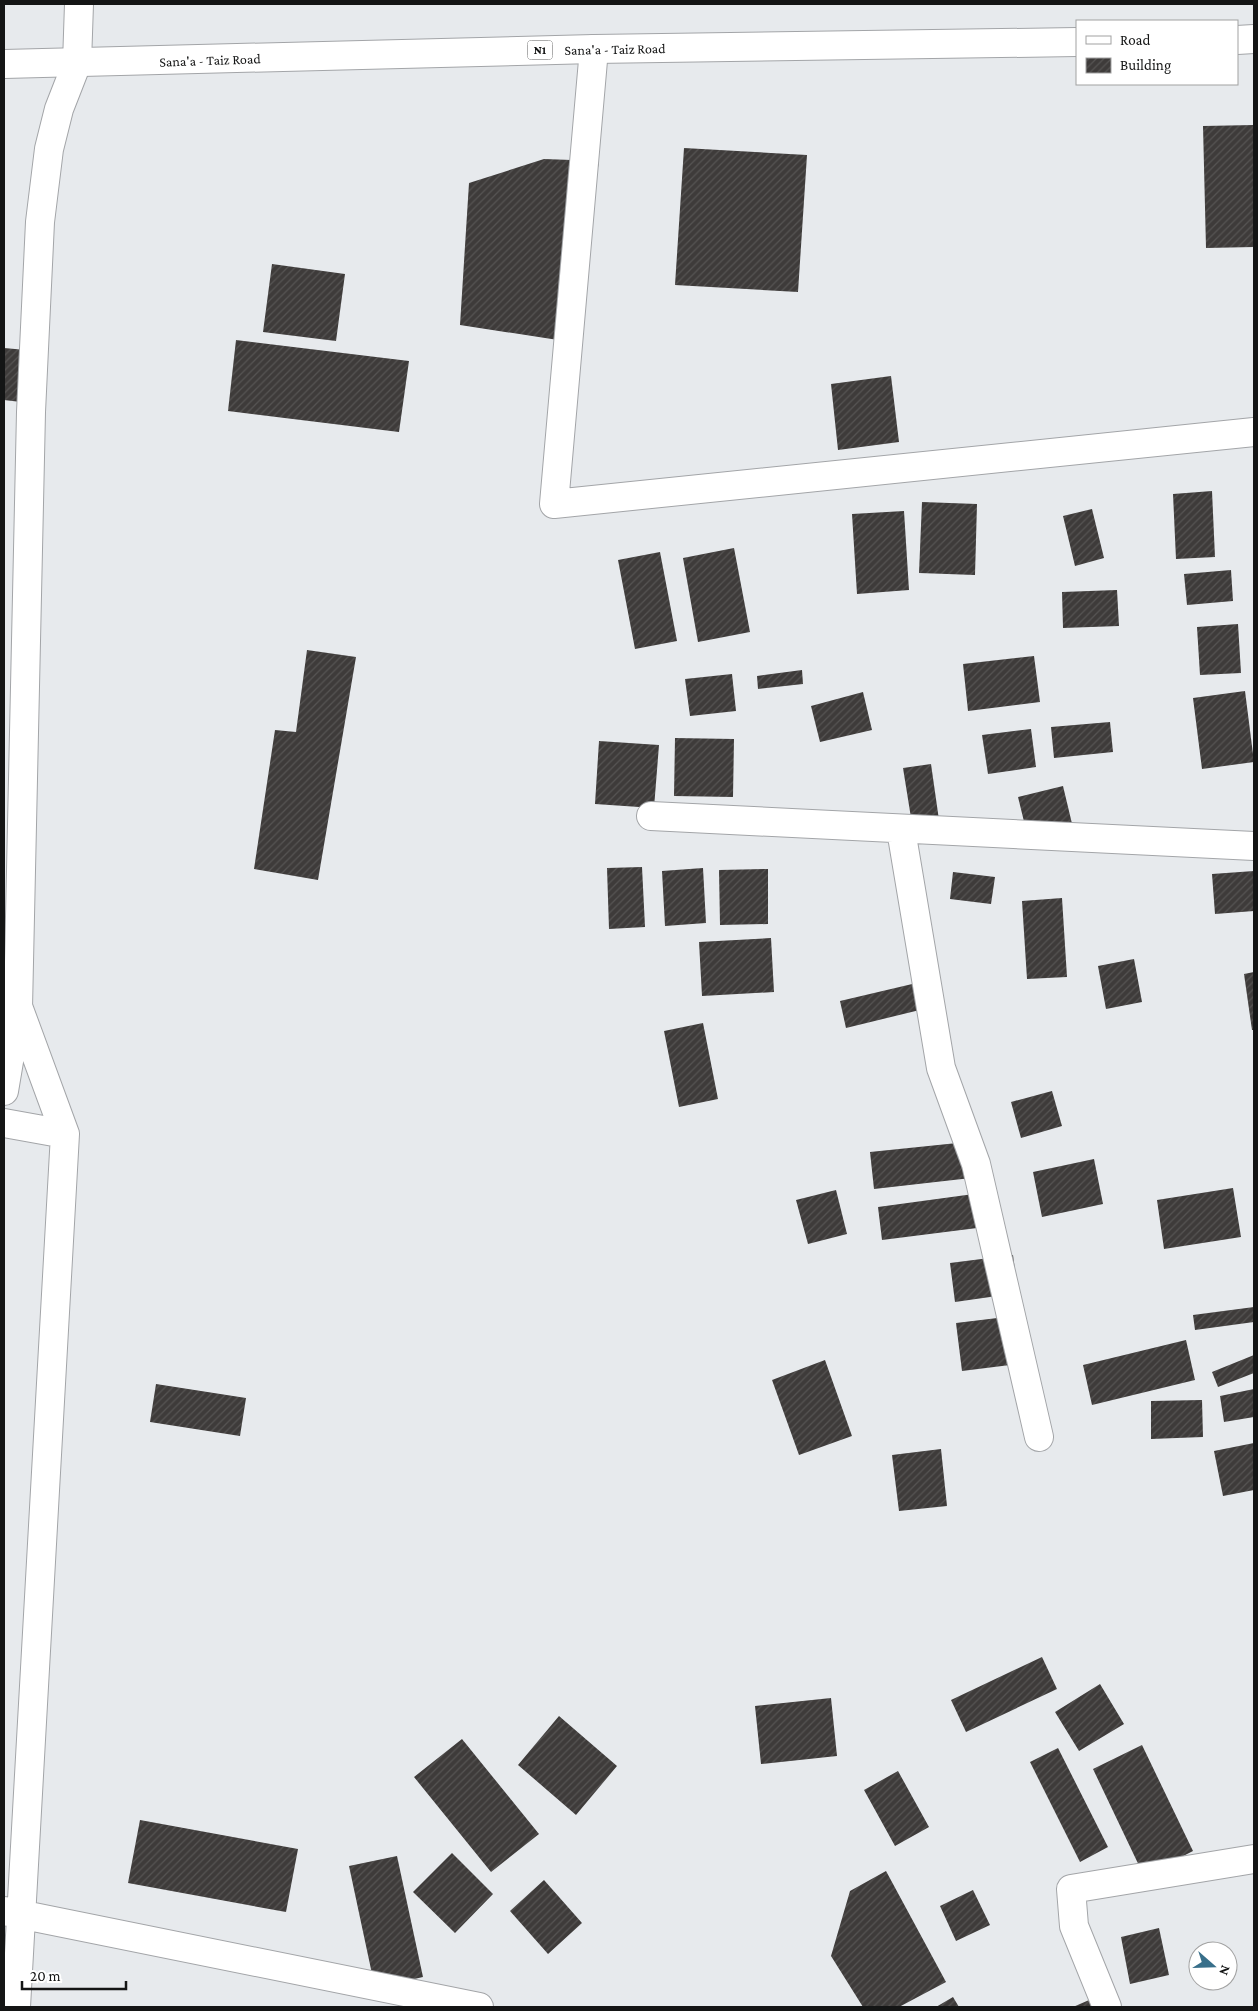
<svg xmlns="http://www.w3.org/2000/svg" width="1258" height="2011" font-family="'Crimson Pro',serif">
  <defs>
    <pattern id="building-hatch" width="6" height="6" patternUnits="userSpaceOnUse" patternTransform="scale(1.25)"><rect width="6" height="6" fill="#3e3b3a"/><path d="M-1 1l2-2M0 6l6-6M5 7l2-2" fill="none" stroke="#565453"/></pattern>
  </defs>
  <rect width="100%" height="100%" fill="#e7eaed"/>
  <path fill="url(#building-hatch)" d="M1254 125V247L1206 248 1203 126Z
    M684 148 807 155 798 292 675 285Z
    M544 159 599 161 571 342 460 325 469 183Z
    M272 264 345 274 336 341 263 332Z
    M236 340 409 361 399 432 228 411Z
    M4 348 26 350 21 402 4 400Z
    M891 376 899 442 838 450 831 384Z
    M1212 491 1215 557 1176 559 1173 494Z
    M922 502 977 504 975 575 919 573Z
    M1092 509 1104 558 1075 566 1063 516Z
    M904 511 909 590 857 594 852 514Z
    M734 548 750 632 698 642 683 558Z
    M660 552 677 641 635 649 618 560Z
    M1231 570 1233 601 1187 605 1184 574Z
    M1117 590 1119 626 1063 628 1062 592Z
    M1238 624 1241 673 1200 675 1197 627Z
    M307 650 356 657 318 880 254 869 275 730 296 732Z
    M1034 656 1040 702 968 711 963 664Z
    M802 670 803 684 758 689 757 676Z
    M732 674 736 711 690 716 685 679Z
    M1245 691 1254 762 1202 769 1193 698Z
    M863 692 872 730 820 742 811 706Z
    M1110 722 1113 752 1054 758 1051 727Z
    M1031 729 1036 767 988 774 982 735Z
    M675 738 734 739 733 797 674 796Z
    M599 741 659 745 654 808 595 804Z
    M931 764 939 820 912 824 903 768Z
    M1063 786 1074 832 1029 842 1018 797Z
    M642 867 645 927 609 929 607 868Z
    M703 868 706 923 665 926 662 871Z
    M768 869V924L720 925 719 870Z
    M1254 871V911L1215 914 1212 874Z
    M953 872 995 877 991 904 950 899Z
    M1062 898 1067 977 1027 979 1022 901Z
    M771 938 774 992 702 996 699 942Z
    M1134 959 1142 1002 1106 1009 1098 966Z
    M1254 972V1030H1252L1244 974Z
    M925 981 932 1007 846 1028 840 1001Z
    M703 1023 718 1099 679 1107 664 1031Z
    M1052 1091 1062 1126 1021 1138 1011 1102Z
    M967 1142 971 1178 874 1189 870 1152Z
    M1094 1159 1103 1204 1042 1217 1033 1172Z
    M1233 1188 1241 1237 1164 1249 1157 1200Z
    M836 1190 847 1234 808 1244 796 1200Z
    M981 1193 985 1227 882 1240 878 1207Z
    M1013 1255 1018 1293 955 1302 950 1263Z
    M1254 1307V1322L1195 1330 1193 1315Z
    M1014 1316 1019 1364 962 1371 956 1323Z
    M1186 1340 1195 1380 1092 1405 1083 1365Z
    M1254 1355V1373L1218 1387 1212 1372Z
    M825 1360 852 1436 799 1455 772 1380Z
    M156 1384 246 1398 240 1436 150 1422Z
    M1254 1389V1417L1224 1422 1220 1396Z
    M1202 1400 1203 1437 1151 1439V1401Z
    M1254 1443V1490L1223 1496 1214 1451Z
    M941 1449 947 1506 899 1511 892 1455Z
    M1042 1657 1057 1689 966 1732 951 1700Z
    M1100 1684 1124 1724 1079 1751 1055 1712Z
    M831 1698 837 1756 761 1764 755 1706Z
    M559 1716 617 1766 576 1815 518 1765Z
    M462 1739 539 1834 491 1872 414 1777Z
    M1142 1745 1193 1851 1144 1876 1093 1769Z
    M1058 1748 1108 1847 1080 1862 1030 1762Z
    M898 1771 929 1827 895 1846 864 1790Z
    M140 1820 298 1849 286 1912 128 1883Z
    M452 1853 493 1894 455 1933 413 1892Z
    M397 1856 423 1977 375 1988 349 1866Z
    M886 1871 946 1982 899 2007H863L831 1956 850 1891Z
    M544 1880 582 1923 548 1954 510 1911Z
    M973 1890 990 1925 956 1941 940 1906Z
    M1159 1928 1169 1975 1130 1984 1121 1937Z
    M1103 1994 1109 2007H1073Z
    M953 1997 959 2007H936Z"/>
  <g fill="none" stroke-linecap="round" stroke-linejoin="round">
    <g stroke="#a3a5a8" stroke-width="30">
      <path id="minor" d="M594 49 554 504 1254 432
        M651 816 1254 846
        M901 830 941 1068 976 1164 1039 1437
        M4 1091 18 1008 31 412 40 222 49 149 59 109 77 63 79 4
        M4 1123 65 1134
        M4 1911 479 2007
        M16 2007 65 1134 19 1009
        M1107 2007 1074 1926 1071 1889 1254 1859"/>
    </g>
    <g stroke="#a3a5a8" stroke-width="30">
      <path id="trunk" d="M1237 40 1254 39
        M4 64 594 49 1077 42"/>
    </g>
    <use href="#minor" stroke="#fff" stroke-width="28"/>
    <use href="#trunk" stroke="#fff" stroke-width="28"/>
  </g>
  <g text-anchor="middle" stroke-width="5" stroke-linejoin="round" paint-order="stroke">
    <rect fill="#fff" stroke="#5a5b5b" stroke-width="1" x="527.5" y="40.5" width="25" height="19" rx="4"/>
    <g font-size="12" font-weight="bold" fill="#141515">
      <text x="540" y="54">N1</text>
    </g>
    <g font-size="14" fill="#141515" stroke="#fff">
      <text transform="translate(615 49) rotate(-1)" y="5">Sana'a - Taiz Road</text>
      <text transform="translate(210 60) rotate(-2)" y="5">Sana'a - Taiz Road</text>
    </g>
  </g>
  <rect width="1258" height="2011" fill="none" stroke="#141515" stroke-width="10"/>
  <rect x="1076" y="20" width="162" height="65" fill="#ffffff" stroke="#a1a1a1"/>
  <rect x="1086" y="36" width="25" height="8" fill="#ffffff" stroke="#a1a1a1"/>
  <text x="1120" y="45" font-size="15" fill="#141515">Road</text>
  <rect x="1086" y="58" width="25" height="15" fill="url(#building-hatch)" stroke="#a1a1a1"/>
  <text x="1120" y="70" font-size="15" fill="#141515">Building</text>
  <g transform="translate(1213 1966) rotate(110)"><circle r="24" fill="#ffffff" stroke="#a1a1a1"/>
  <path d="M0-4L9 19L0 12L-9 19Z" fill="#386f8a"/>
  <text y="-8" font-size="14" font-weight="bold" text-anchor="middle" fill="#141515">N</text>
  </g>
  <path d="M22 1981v8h104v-8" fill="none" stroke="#141515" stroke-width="2.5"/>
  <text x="30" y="1981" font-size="15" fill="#141515" stroke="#ffffff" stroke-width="4" paint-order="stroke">20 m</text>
</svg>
